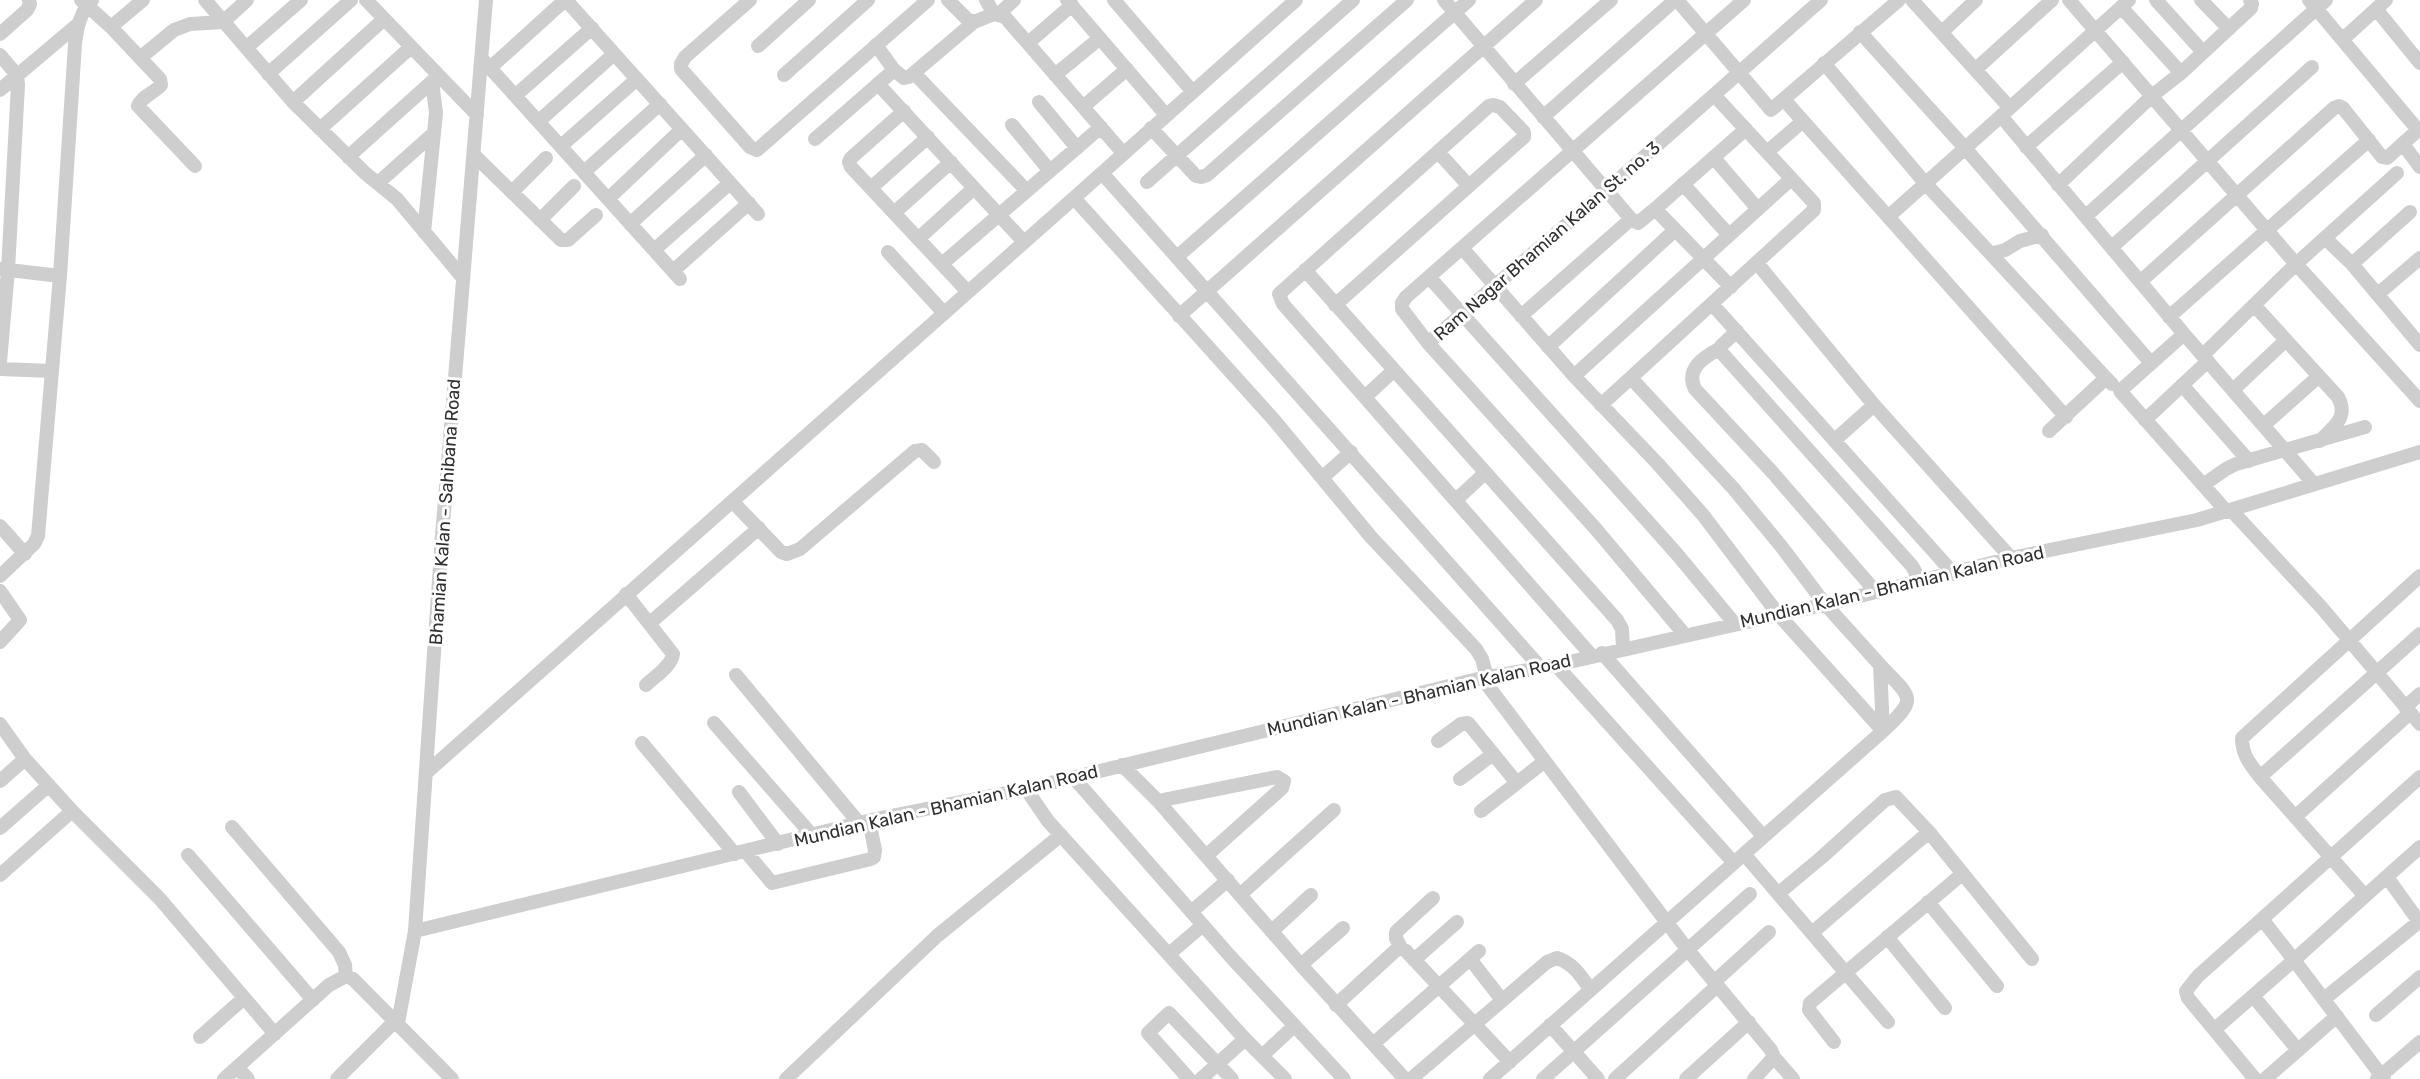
<svg xmlns="http://www.w3.org/2000/svg" width="2420" height="1079" font-family="Rubik,sans-serif">
	<style>
		.lines { fill: none; stroke-linecap: round; stroke-linejoin: round }
		.minor { stroke: #cecece; stroke-width: 14 }
		.labels { text-anchor: middle; stroke-width: 6; stroke-linejoin: round; paint-order: stroke }
		.street-label { font-size: 18px; fill: #313131; stroke: #fff }
	</style>
	<rect width="100%" height="100%" fill="#fff"/>
	<g class="lines">
		<!-- minor -->
		<path class="minor" d="M81 0 111 27 160 79 161 85C154 93 141 97 138 106L195 166
			M205 0 293 102 365 173 397 199 463 278
			M366 0 477 115
			M566 0 758 214
			M750 0 685 57 681 64V69L750 147 757 150 928 0
			M948 0 968 20 974 22 994 14 1005 17 1123 153
			M986 0 994 14
			M1067 0 1166 115
			M1114 0 1193 92
			M1296 0 1074 198 1274 420 1371 537 1476 649 1482 659 1487 677
			M1444 0 1631 219
			M1677 0 1771 110 1899 0
			M1912 0 2010 108
			M2069 0 2296 264 2420 401
			M2156 0 2203 52
			M2201 0 2229 29
			M2121 7 2181 73
			M2376 9 2420 63
			M999 14 1014 0
			M111 27 143 0
			M1860 32 1965 148 2151 363
			M1942 32 1976 0
			M0 34 27 10 30 4 29 0
			M2343 39 2386 0
			M1028 43 1072 5
			M876 45 894 70 904 78 909 77 974 22
			M758 46 809 0
			M246 48 301 0
			M0 55 17 75 18 85 8 270 0 362
			M140 58 174 30 190 24 223 22 247 0
			M482 59 680 279
			M1824 63 1925 183 2106 378
			M490 68 565 0
			M1976 69 2052 0
			M914 73 1027 191
			M268 74 351 0
			M784 75 868 0
			M1055 75 1100 38
			M878 84 1024 242
			M1514 84 1611 0
			M0 90 77 25
			M516 95 592 28
			M1786 97 1787 103 2066 417
			M293 102 384 19
			M1039 102 1077 148
			M1083 107 1127 69
			M904 111 851 158 849 162 851 167 968 292
			M2001 116 2129 0
			M1543 117 1675 0
			M539 121 614 54
			M1012 125 1050 171
			M1151 128 1196 176 1201 177 1207 175 1407 0
			M320 129 411 47
			M815 139 894 70
			M2403 144 2420 167
			M561 146 637 79
			M2026 147 2123 62
			M1438 152 1469 186
			M1767 152 1803 121
			M474 155 561 240H568L596 215
			M348 157 436 78
			M1714 158 1757 208
			M584 172 660 104
			M1102 173 1541 668
			M1147 182 1353 0
			M378 183 434 133
			M1683 184 1728 234
			M2058 185 2153 95 2181 73 2251 8 2252 4 2250 0
			M871 188 928 137
			M512 192 546 158
			M608 199 682 129
			M1655 209 1746 129
			M894 213 951 162
			M2086 216 2326 0
			M1888 217 2001 116 2184 334 2120 391 2227 512
			M540 220 574 186
			M630 224 706 155
			M424 232 436 113 432 82
			M2325 238 2352 264 2420 345
			M918 239 974 188
			M2112 247 2312 67
			M1463 249 1574 376 1658 464 1703 515 1778 614 1883 731C1919 697 1912 699 1880 665
			M654 250 730 183
			M888 252 944 313
			M1991 254 2005 250 2020 241 2042 235
			M1178 256 1469 0
			M1757 263 1874 405 2011 558
			M942 264 1101 127
			M2352 264 2410 212
			M0 269 60 276
			M1305 270 1617 620 1622 629 1623 648
			M673 271 749 203
			M1429 277 1676 553 1735 624
			M2141 281 2334 108 2339 106 2343 108 2382 157 2387 158 2418 130 2309 0
			M2378 294 2420 258
			M1712 304 1954 574
			M1335 305 1524 137V132L1500 107 1493 105 1489 106 1279 294 1283 304 1592 656
			M2254 305 2338 397C2349 418 2334 426 2320 441
			M1179 316 1536 0
			M1521 316 1631 219 1638 223 1655 209 1731 287
			M2169 317 2369 140
			M1737 331 1721 346V352L1912 566 1916 573 1915 583
			M2184 334 2314 484
			M1428 343 1402 309V303L1406 297 1744 0
			M1548 347 1675 230
			M1719 349C1704 357 1685 369 1695 389L1773 473 1876 592
			M2203 355 2296 264 2397 173
			M0 369 52 371
			M1574 376 1791 179
			M2182 385 2249 461
			M2233 390 2286 340
			M1365 397 1393 371
			M1601 405 1814 210V203L1714 95
			M2145 420 2208 361
			M2264 425 2319 376
			M2049 431 2106 378 2112 384
			M1835 440 1874 405
			M1322 478 1351 452
			M2203 485 2226 469 2236 464 2365 427
			M1456 500 1485 473
			M732 501 781 552 787 554 800 549 915 451 922 450 934 462
			M2232 511 2322 608 2420 724
			M0 526 25 554
			M0 576 34 544 38 536 60 276 75 44C77 27 80 13 92 0
			M0 591 20 620 0 642
			M626 594 673 654C672 666 654 677 646 685
			M650 623 759 528
			M1685 635 1595 528 1428 343 1601 195 1821 0
			M1602 653 1763 836
			M1556 665 1734 863
			M736 675 859 823
			M1482 678 1687 949 1771 1050 1774 1057 1754 1079
			M2405 707 2420 694
			M714 723 812 835
			M0 724 25 759 72 811 160 899 275 1034
			M1438 741 1461 724 1468 723 1517 783
			M642 743 735 854
			M1122 765 1158 801 1301 965 1405 1079
			M426 773 1074 198
			M1073 777 1230 956 1344 1079
			M2260 777C2250 764 2242 755 2242 738L2420 576
			M1460 779 1493 754
			M0 781 25 759
			M1026 789 1048 821 1245 1039 1285 1079
			M739 792 778 844
			M1158 801 1277 777 1284 781 1282 788 1206 856
			M1481 811 1545 761
			M2295 817 2410 713
			M232 827 339 952 345 965 346 976
			M0 828 49 785
			M746 852 772 883 871 859 874 857 875 850 869 821
			M1744 854 1888 1022
			M188 855 313 1000
			M0 875 72 811
			M2387 877 2420 923
			M1779 893 1822 857 1885 800 1896 797 1929 832 2032 959
			M1241 894 1334 810
			M2365 896 2420 847
			M1928 902 1997 986
			M1191 912 1228 880
			M415 931 876 819 1026 789 1482 678 1556 665 1840 601 2011 558 2197 520 2420 452
			M1272 931 1311 895
			M1813 932 1929 832
			M1887 937 1945 1008
			M1401 948 1396 938V932L1433 898
			M1169 954 1203 925
			M1470 959 1502 1000
			M1414 960 1457 922
			M1301 965 1343 928
			M1714 982 1769 932
			M2253 996 2298 1050
			M2324 999 2420 921
			M1336 1005 1395 951 1401 948 1406 951 1510 1062
			M2376 1015 2420 977
			M398 1023 415 931 442 536 486 0
			M1550 1025 1598 1079
			M2215 1029 2294 960 2262 919 2420 777
			M200 1037 244 998
			M1834 1042 1809 1010 1810 1003 1962 874
			M1373 1044 1479 951
			M1262 1056 1294 1026
			M1774 1057 1793 1079
			M237 1067 248 1079
			M224 1079 329 985 346 976 353 979 452 1079
			M337 1079 396 1020
			M786 1079 937 936 1061 835
			M1189 1079 1148 1033 1169 1013 1232 1079
			M1201 1079 1245 1039
			M1411 1079 1547 962 1557 958C1573 963 1581 976 1590 989
			M1490 1079 1883 731 1880 665 1825 604 1781 546 1733 488 1631 378
			M1543 1079 1750 894
			M1615 1079 1717 986
			M1686 1079 1749 1022
			M2255 1079 2188 998 2186 991 2198 976 2262 919
			M2265 1079 2337 1016
			M2377 1079 2420 1042
			M2384 1079 2294 960 2365 896 2260 777 2420 634"/>
	</g>
	<g class="labels">
		<!-- street labels -->
		<g class="street-label">
			<text transform="translate(1547 241) rotate(-41)" y="6">Ram Nagar Bhamian Kalan St. no. 3</text>
			<text transform="translate(445 512) rotate(-86)" y="6">Bhamian Kalan - Sahibana Road</text>
			<text transform="translate(1892 587) rotate(-13)" y="6">Mundian Kalan - Bhamian Kalan Road</text>
			<text transform="translate(1419 695) rotate(-13)" y="6">Mundian Kalan - Bhamian Kalan Road</text>
			<text transform="translate(946 806) rotate(-13)" y="6">Mundian Kalan - Bhamian Kalan Road</text>
		</g>
	</g>
</svg>
